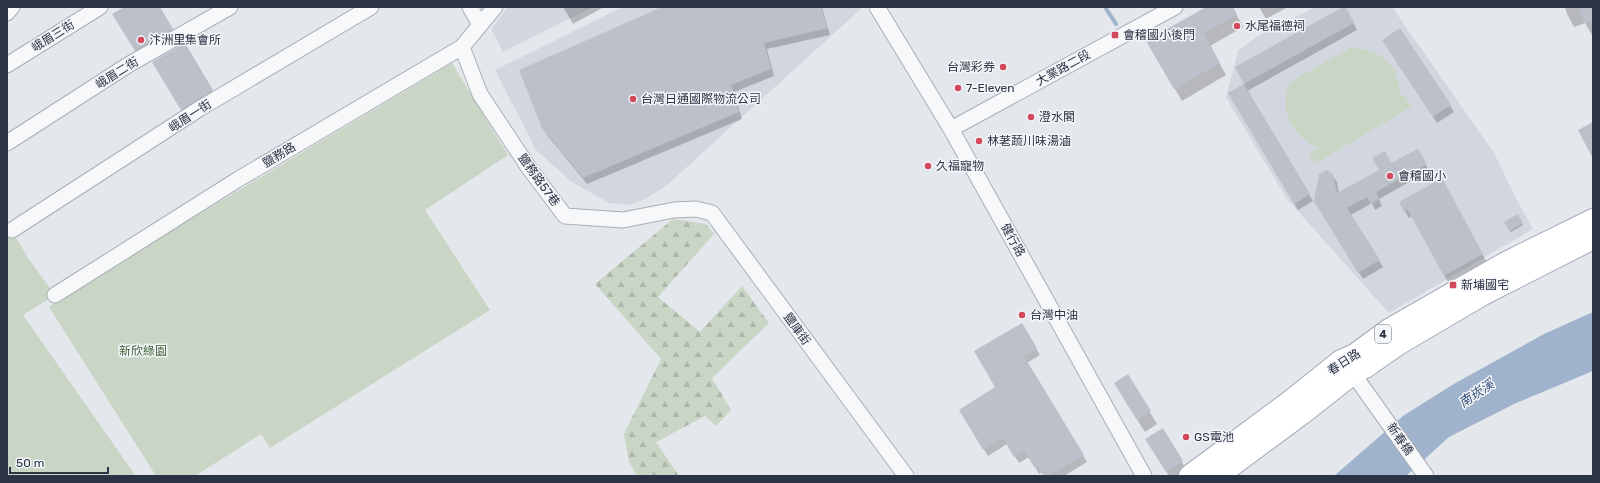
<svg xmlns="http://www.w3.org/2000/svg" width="1600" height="483" font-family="Rubik,'Noto Sans TC',sans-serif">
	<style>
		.built { fill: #d2d6de }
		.green { fill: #c9d6c5 }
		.forest { fill: url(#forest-firs) }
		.water { fill: #9fb4cc }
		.shadow { fill: #0003 }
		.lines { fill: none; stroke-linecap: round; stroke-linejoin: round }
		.stream { stroke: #9fb4cc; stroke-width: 4 }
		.building { fill: #bbc0ca }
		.street-casing { stroke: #a9aeb7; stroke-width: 17 }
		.primary-casing { stroke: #a3abb8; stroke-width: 24 }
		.street { stroke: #f7f8fa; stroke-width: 15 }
		.primary { stroke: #fff; stroke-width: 22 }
		.poi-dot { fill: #d1495b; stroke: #f4f6f9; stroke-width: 1.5 }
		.labels { text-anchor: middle; stroke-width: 3; stroke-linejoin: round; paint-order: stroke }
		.shield { fill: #f4f6f9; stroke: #676e7b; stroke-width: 1 }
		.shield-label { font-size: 11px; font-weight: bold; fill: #2b3445 }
		.poi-label { font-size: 12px; fill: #2b3445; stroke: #f4f6f9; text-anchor: start }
		.street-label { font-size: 12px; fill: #2b3445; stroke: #f4f6f9 }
		.park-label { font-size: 12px; fill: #3f6138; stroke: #f4f6f9 }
		.water-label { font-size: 13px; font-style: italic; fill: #34527a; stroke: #f4f6f9 }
	</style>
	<defs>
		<pattern id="forest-firs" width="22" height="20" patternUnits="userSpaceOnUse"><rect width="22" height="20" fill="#c9d6c5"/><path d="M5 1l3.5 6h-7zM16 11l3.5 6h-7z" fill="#adb8ab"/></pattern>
	</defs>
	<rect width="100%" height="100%" fill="#e4e7ec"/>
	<!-- built -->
	<path class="built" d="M508 7H593L503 52 491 29Z
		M623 7H863L666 186 645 199 628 205 609 203 572 182 536 150 495 70Z
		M1315 7H1392L1494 153 1518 202 1533 229 1389 313 1287 199 1226 97 1238 51 1258 36Z"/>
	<!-- green -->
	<path class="green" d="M1352 47C1383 51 1399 64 1400 96L1404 94 1411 107 1315 164 1308 154 1319 147C1301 142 1286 123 1285 104 1285 97 1288 89 1290 82Z
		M452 63 508 155 425 210 490 310 270 448 261 434 195 476H156L49 307 144 247Z
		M7 222 28 258 55 295 23 315 135 475 132 476H7Z"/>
	<!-- forest -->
	<path class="forest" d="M673 219 706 224 714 234 658 297 700 332 742 286 769 323 712 378 731 410 716 426 705 416 656 442 679 476H637L629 462 624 434 661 359 595 284Z"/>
	<!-- water -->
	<path class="water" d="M1593 312V371L1514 404 1449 437 1406 476H1334L1403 416 1452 385 1544 334Z"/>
	<!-- shadow -->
	<path class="shadow" d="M126 7H158L177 38 141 59 114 14Z
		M563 7H604L573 24Z
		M665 7H822L830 35 767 49 774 76 734 92 742 119 587 184 547 135 543 128Z
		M1209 7H1232L1243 27 1210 46 1226 75 1182 101 1147 41Z
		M1259 7H1288L1266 19Z
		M1345 7 1357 30 1247 91 1313 201 1298 210 1229 93 1245 84 1236 68Z
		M1565 7H1593V35H1592L1585 23 1574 27 1567 14Z
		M1400 30 1454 112 1437 123 1387 47Z
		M185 44 216 97 185 116 153 62Z
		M1418 150 1429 171 1379 199 1382 206 1375 210 1372 203 1351 215 1383 267 1363 279 1315 201 1332 175 1337 182 1339 194Z
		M1442 180 1486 261 1448 282 1412 216 1409 218 1400 203Z
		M1518 216 1523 225 1511 232 1505 223Z
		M1022 324 1040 355 1027 363 1087 462 1064 476H1045L1043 472 1039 474 1029 457 1019 463 1007 444 988 456 960 410 996 388Z
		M1128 376 1157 424 1145 432 1122 396Z
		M1162 429 1189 474 1186 476H1169L1154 451Z"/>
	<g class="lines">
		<!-- stream -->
		<path class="stream" d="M1105 7 1116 24"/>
	</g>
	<!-- building -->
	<path class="building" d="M124 7H160L173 29 135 51 112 14Z
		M662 7H821L828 28 764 43 771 69 731 85 739 112 583 178 542 128 519 70Z
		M1206 7H1233L1237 15 1204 33 1220 63 1174 89 1146 41Z
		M1343 7H1346L1354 23 1244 84 1235 67Z
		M1579 7H1593V21L1584 23Z
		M1400 28 1451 105 1433 117 1382 40Z
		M185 43 213 90 181 110 152 62Z
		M1244 84 1310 194 1294 204 1228 93Z
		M1593 122V159L1578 130Z
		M1418 149 1427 164 1376 192 1379 199 1371 204 1367 197 1347 208 1380 260 1358 273 1314 201 1319 174 1327 170 1333 174 1337 193 1379 170 1372 158 1385 151 1391 163Z
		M1442 178 1483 254 1444 276 1408 210 1404 212 1399 202Z
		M1518 214 1523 223 1509 231 1504 222Z
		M1022 323 1037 348 1024 356 1084 455 1049 476H1044L1038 466 1035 468 1024 451 1014 457 1003 438 983 450 959 410 995 387 974 351Z
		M1128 374 1151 411 1137 420 1114 383Z
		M1163 428 1183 461 1166 472 1145 439Z"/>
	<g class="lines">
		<!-- street casing -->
		<g class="street-casing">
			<path id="street" d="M470 7 480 25
				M877 7 951 129 1144 476
				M7 13 12 7
				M462 47 480 94 529 168 565 216 623 220 674 210 696 209 712 213 906 476
				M7 65 100 7
				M951 129 1175 7
				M7 143 128 65 230 7
				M12 230 199 109 371 7
				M55 295 237 180 462 47 495 7
				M1347 367 1359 382 1426 476"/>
		</g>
		<!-- primary casing -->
		<g class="primary-casing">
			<path id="primary" d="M1190 476 1291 401 1341 361 1355 355 1389 330 1506 263 1593 220
				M1217 476 1301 414 1353 373 1365 367 1398 344 1483 294 1593 238"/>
		</g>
		<!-- street -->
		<use href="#street" class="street"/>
		<!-- primary -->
		<use href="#primary" class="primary"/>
	</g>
	<!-- markers -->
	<g class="poi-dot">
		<circle cx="1237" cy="26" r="4"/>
		<rect x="1111" y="31" width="8" height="8" rx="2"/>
		<circle cx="141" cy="40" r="4"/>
		<circle cx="1003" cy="67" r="4"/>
		<circle cx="958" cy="88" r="4"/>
		<circle cx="633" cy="99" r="4"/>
		<circle cx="1031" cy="117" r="4"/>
		<circle cx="979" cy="141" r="4"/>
		<circle cx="928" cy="166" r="4"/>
		<circle cx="1390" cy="176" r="4"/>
		<rect x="1449" y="281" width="8" height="8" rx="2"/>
		<circle cx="1022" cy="315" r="4"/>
		<circle cx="1186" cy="437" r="4"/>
	</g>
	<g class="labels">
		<!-- shield labels -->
		<rect class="shield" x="1375" y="325" width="16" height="18" rx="3"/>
		<g class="shield-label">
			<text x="1383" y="338">4</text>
		</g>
		<!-- poi labels -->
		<g class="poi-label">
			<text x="1245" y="30">水尾福德祠</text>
			<text x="1123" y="39">會稽國小後門</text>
			<text x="149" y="44">汴洲里集會所</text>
			<text x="995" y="71" text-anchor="end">台灣彩券</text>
			<text x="966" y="92">7-Eleven</text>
			<text x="641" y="103">台灣日通國際物流公司</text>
			<text x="1039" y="121">澄水閣</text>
			<text x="987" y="145">林荖蔬川味湯滷</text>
			<text x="936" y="170">久福寵物</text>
			<text x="1398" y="180">會稽國小</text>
			<text x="1461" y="289">新埔國宅</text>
			<text x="1030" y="319">台灣中油</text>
			<text x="1194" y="441">GS電池</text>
		</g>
		<!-- street labels -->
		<g class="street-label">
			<text transform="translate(53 36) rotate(-32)" y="4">峨眉三街</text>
			<text transform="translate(1063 68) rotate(-29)" y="4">大業路二段</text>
			<text transform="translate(117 73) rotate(-32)" y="4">峨眉二街</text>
			<text transform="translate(190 116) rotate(-33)" y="4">峨眉一街</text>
			<text transform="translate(279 155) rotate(-31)" y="4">鹽務路</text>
			<text transform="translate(539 180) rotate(54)" y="4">鹽務路57巷</text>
			<text transform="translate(1013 240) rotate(61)" y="4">健行路</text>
			<text transform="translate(797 329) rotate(54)" y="4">鹽庫街</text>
			<text transform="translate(1344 362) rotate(-33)" y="4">春日路</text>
			<text transform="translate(1400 439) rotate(55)" y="4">新春橋</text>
		</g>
		<!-- park labels -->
		<g class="park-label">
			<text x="143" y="355">新欣綠園</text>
		</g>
		<!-- water labels -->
		<g class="water-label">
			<text transform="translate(1476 393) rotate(-34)" y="5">南崁溪</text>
		</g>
	</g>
	<!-- border -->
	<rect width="1600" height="483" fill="none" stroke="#2b3445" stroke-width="16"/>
	<!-- scale -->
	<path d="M10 467v6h98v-6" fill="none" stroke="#2b3445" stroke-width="2"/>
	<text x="16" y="467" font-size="12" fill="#2b3445" stroke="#f4f6f9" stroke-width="3" paint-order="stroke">50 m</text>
</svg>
